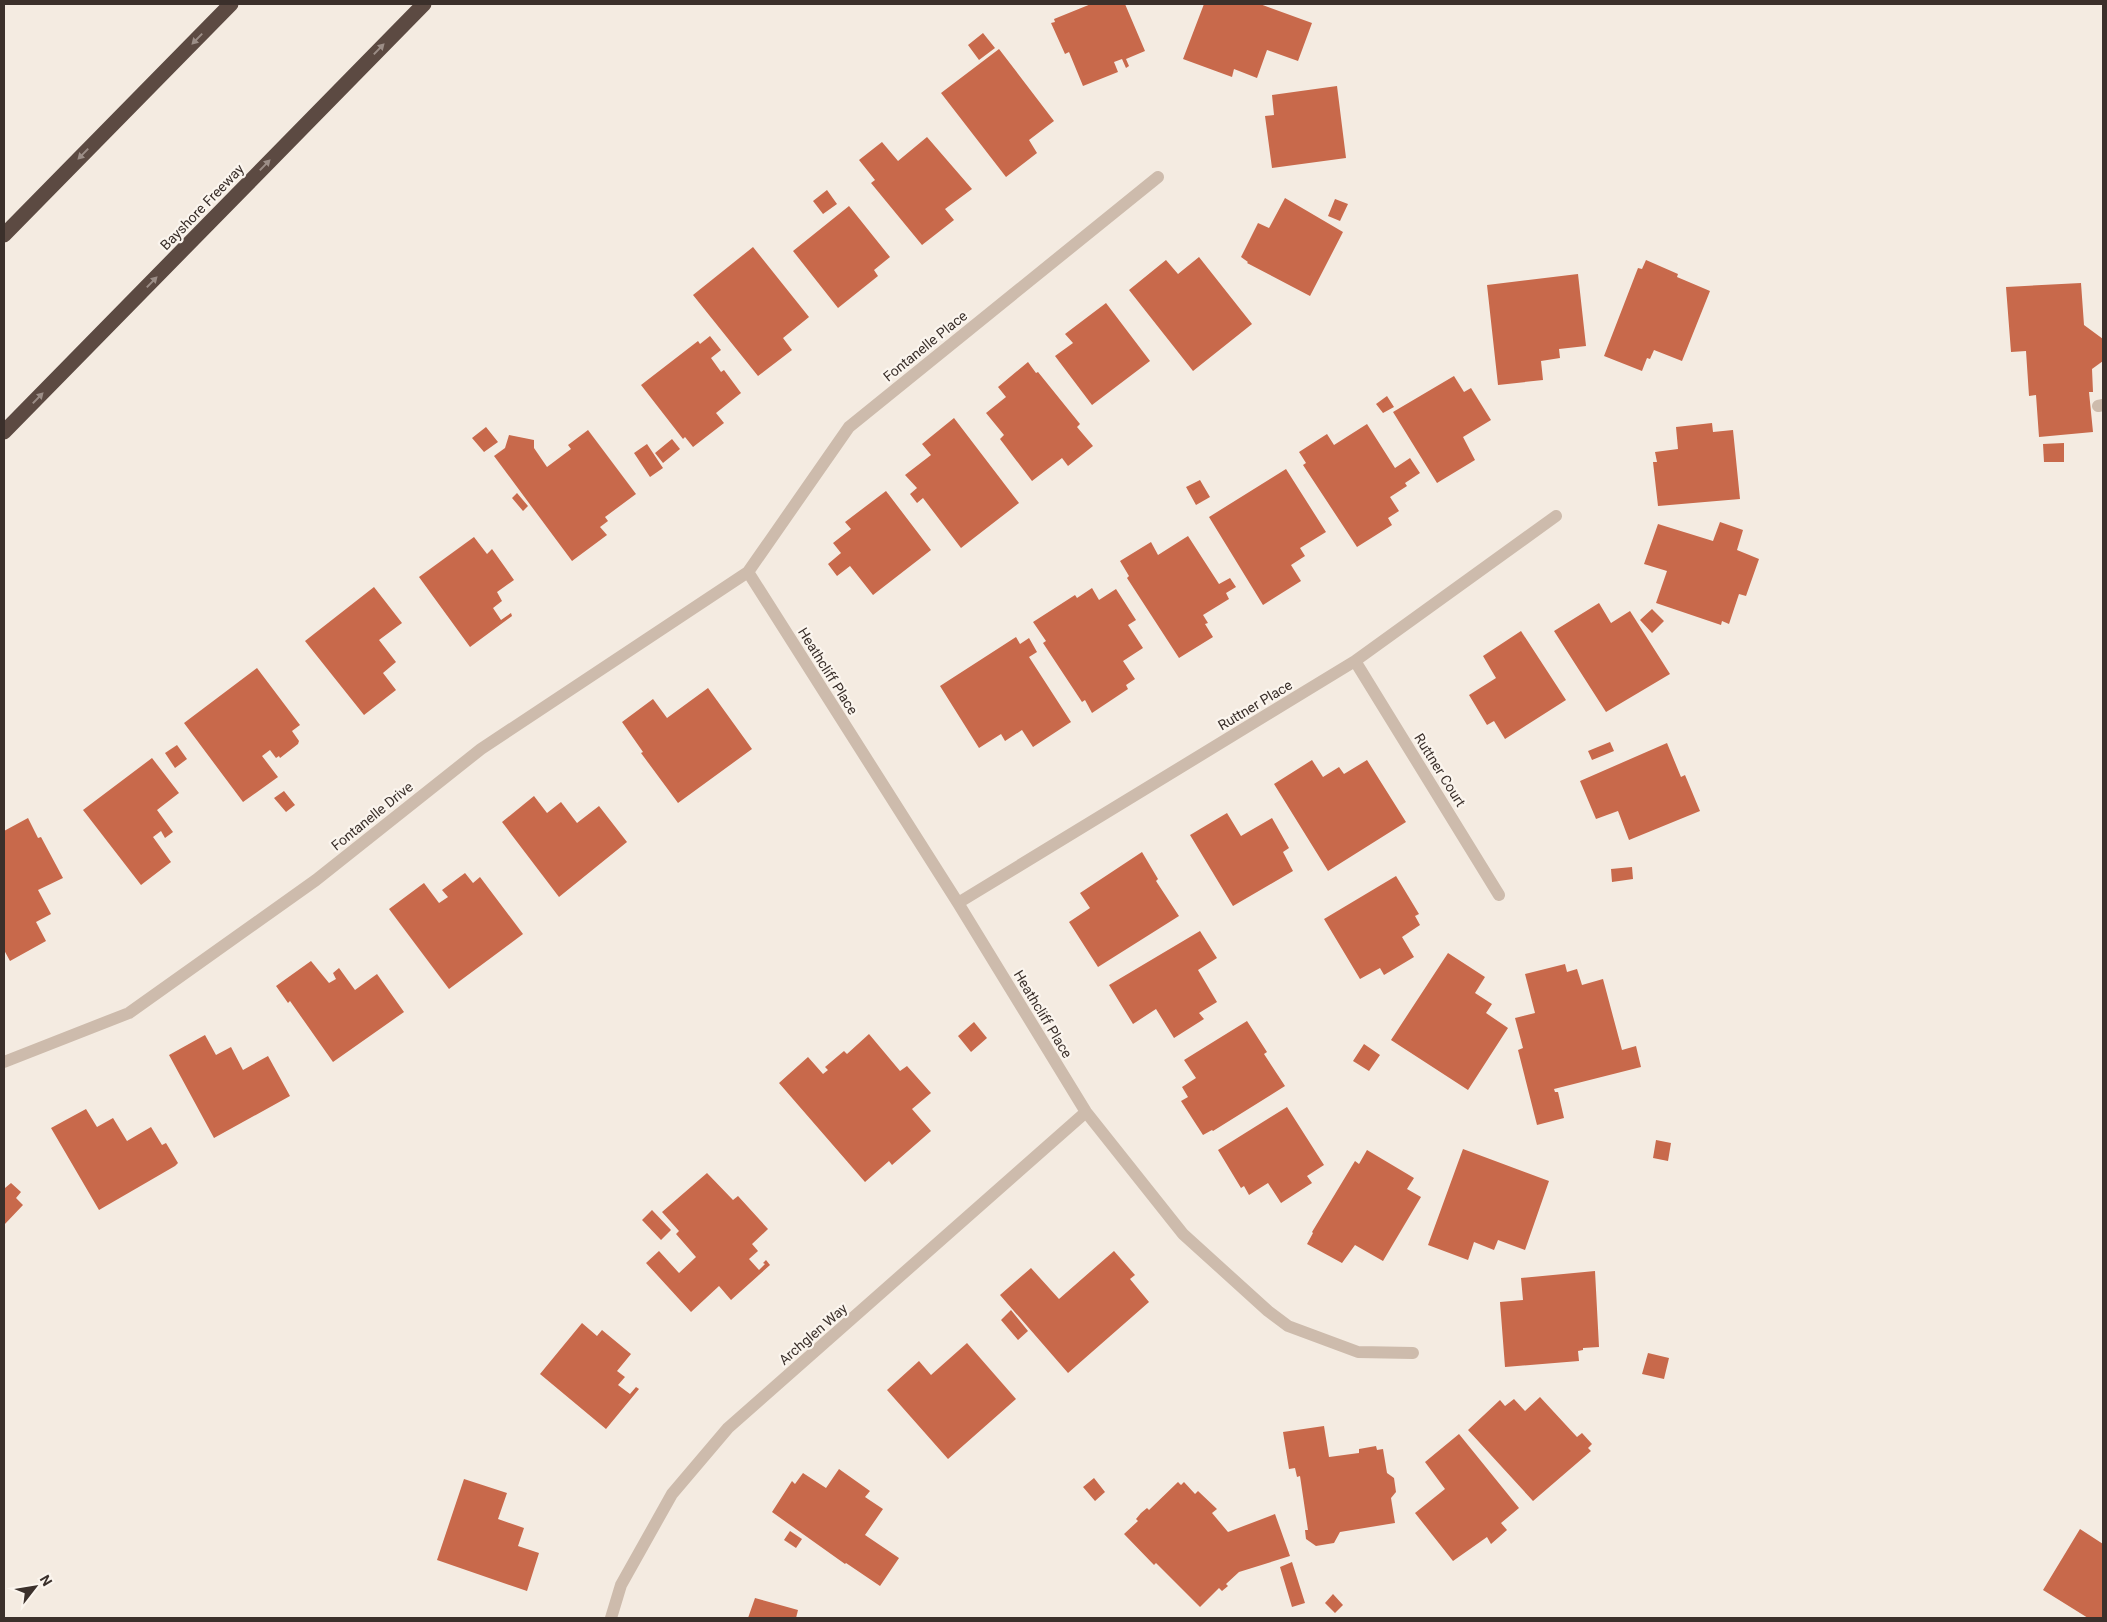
<svg xmlns="http://www.w3.org/2000/svg" width="2107" height="1622" font-family="Roboto,sans-serif">
	<style>
		.building { fill: #c8694b }
		.lines { fill: none; stroke-linecap: round; stroke-linejoin: round }
		.service { stroke: #cdbbac; stroke-width: 12 }
		.minor { stroke: #cdbbac; stroke-width: 12 }
		.motorway { stroke: #5c4a42; stroke-width: 15 }
		.oneway { fill: #9c8e87 }
		.labels { text-anchor: middle; stroke-width: 4.5; stroke-linejoin: round; paint-order: stroke }
		.street-label { font-size: 14px; fill: #3b302b; stroke: #fbf5ee }
	</style>
	<rect width="100%" height="100%" fill="#f4ebe1"/>
	<!-- building -->
	<path class="building" d="M1091 4H1125L1145 51 1126 59 1129 66 1126 68 1122 59 1114 62 1118 72 1083 86 1069 52 1065 54 1051 23 1055 22 1054 19Z
		M1204 4H1260L1312 23 1298 61 1267 50 1257 78 1234 69 1232 77 1183 59Z
		M983 33 995 48 979 60 968 45Z
		M999 49 1054 121 1029 140 1037 153 1006 177 941 93Z
		M1337 86 1346 158 1272 168 1265 116 1274 115 1272 95Z
		M927 137 972 189 945 209 954 220 922 245 871 183 875 180 859 160 882 142 898 161Z
		M827 190 837 204 823 214 813 201Z
		M1285 198 1343 232 1310 296 1247 263 1248 262 1241 257 1258 223 1269 228Z
		M1335 199 1348 204 1340 221 1328 216Z
		M849 206 890 257 874 270 878 276 838 308 793 251Z
		M753 247 809 317 783 338 792 350 758 376 693 295Z
		M1199 257 1252 324 1193 371 1129 290 1166 260 1178 274Z
		M1646 260 1678 274 1677 277 1710 291 1682 361 1654 350 1650 359 1647 358 1642 371 1604 356 1638 268 1642 269Z
		M1578 274 1586 346 1559 349 1560 358 1541 361 1543 380 1498 385 1487 285Z
		M2081 283 2084 325 2103 339V361L2092 369 2093 392H2089L2093 432 2039 437 2036 395 2029 396 2026 351 2011 352 2006 287Z
		M1106 303 1150 361 1092 405 1055 356 1073 343 1065 334Z
		M710 336 721 350 711 358 721 372 724 370 741 393 716 413 724 423 693 447 685 437 683 439 641 385 698 341 700 344Z
		M1028 362 1036 373 1038 372 1080 424 1077 427 1093 446 1068 466 1062 458 1032 481 1000 439 1004 435 986 413 1006 397 998 387Z
		M1454 376 1464 392 1471 388 1491 420 1463 437 1475 460 1437 483 1393 412Z
		M1387 396 1394 407 1383 413 1376 404Z
		M954 418 1019 503 961 548 923 498 917 503 910 494 917 488 905 475 931 455 922 444Z
		M1712 423 1713 432 1733 430 1740 499 1658 506 1653 462H1657L1655 452 1678 449 1676 427Z
		M1367 424 1395 468 1410 458 1420 473 1405 483 1407 486 1390 497 1399 511 1388 518 1392 525 1357 547 1303 465 1306 463 1299 452 1327 434 1334 445Z
		M486 427 498 442 484 452 472 438Z
		M588 430 636 494 605 517 608 521 600 527 607 535 572 561 494 456 505 448 509 435 534 440V448L547 467 571 449 568 445Z
		M672 439 680 449 663 463 655 453Z
		M2064 443V462H2044L2043 444Z
		M647 444 663 468 650 477 634 453Z
		M1286 469 1326 532 1300 548 1305 556 1291 565 1301 581 1263 605 1209 517Z
		M1200 480 1210 497 1196 505 1186 487Z
		M886 491 931 550 873 595 850 566 837 576 828 564 841 553 833 543 851 529 845 522Z
		M517 493 528 506 523 511 512 498Z
		M1720 522 1743 530 1737 550 1759 559 1746 596 1739 594 1729 624 1722 621 1721 625 1656 603 1667 571 1644 564 1658 524 1713 541Z
		M1188 536 1219 584 1230 578 1236 587 1226 593 1229 599 1203 615 1208 623 1205 624 1213 637 1179 658 1127 578 1129 576 1120 561 1151 542 1158 555Z
		M474 537 487 554 492 549 514 580 497 592 502 601 493 608 501 620 511 613 512 616 470 647 419 577Z
		M374 587 402 623 379 640 396 662 383 673 396 690 364 715 305 641Z
		M1092 588 1099 600 1116 589 1136 620 1128 625 1143 648 1123 661 1135 679 1126 685 1128 689 1092 713 1085 700 1082 702 1043 643 1046 641 1033 622 1075 595 1077 598Z
		M1599 603 1611 623 1630 611 1670 674 1606 712 1554 631Z
		M1652 609 1664 621 1652 633 1640 620Z
		M1521 631 1566 700 1505 739 1494 721 1487 725 1469 695 1496 678 1483 656Z
		M1016 637 1020 644 1029 638 1037 652 1029 657 1071 722 1033 747 1022 730 1005 741 1001 734 979 748 940 686Z
		M257 668 300 725 292 731 299 741 298 744 280 758 279 756 276 758 270 750 262 756 278 777 243 802 184 723Z
		M708 688 752 749 678 803 641 753 643 752 622 722 653 699 667 718Z
		M1610 742 1614 751 1592 760 1588 751Z
		M1667 743 1681 777 1685 775 1700 811 1629 840 1618 811 1596 819 1580 781Z
		M177 745 187 759 175 768 165 753Z
		M152 758 179 793 157 810 173 832 165 838 161 831 153 837 171 862 141 885 83 810Z
		M1312 760 1323 777 1339 767 1344 774 1367 760 1406 822 1328 871 1274 784Z
		M284 791 295 805 286 812 274 798Z
		M534 796 547 813 561 802 577 823 599 806 627 842 559 897 502 822Z
		M1227 813 1241 836 1272 818 1289 848 1283 852 1293 871 1233 906 1190 835Z
		M28 818 38 838 41 837 63 878 38 890 51 914 36 922 46 941 10 961 4 950V831Z
		M1142 852 1158 879 1156 881 1179 916 1098 967 1069 922 1090 908 1080 893Z
		M1632 867 1633 879 1612 882 1611 869Z
		M465 873 473 883 480 877 523 934 449 989 389 909 424 883 439 903 448 897 442 890Z
		M1396 876 1419 914 1415 916 1420 925 1402 937 1414 957 1384 975 1380 968 1360 979 1324 919Z
		M1200 931 1217 958 1198 970 1217 1002 1199 1013 1204 1019 1174 1038 1156 1009 1133 1024 1109 985Z
		M1448 953 1485 977 1475 993 1492 1004 1486 1013 1508 1028 1468 1090 1391 1040Z
		M311 961 329 983 336 979 333 973 339 968 355 990 377 974 404 1012 333 1062 290 1001 288 1003 276 986Z
		M1565 964 1567 972 1577 969 1582 985 1603 979 1622 1050 1636 1046 1641 1067 1554 1089 1555 1092H1558L1564 1118 1537 1125 1518 1050 1523 1048 1515 1018 1535 1013 1525 974Z
		M1247 1021 1267 1052 1264 1054 1285 1086 1213 1131 1212 1130 1203 1135 1181 1101 1188 1097 1182 1087 1196 1078 1184 1060Z
		M974 1022 987 1038 971 1052 958 1036Z
		M869 1034 900 1071 907 1066 931 1093 912 1109 931 1131 892 1165 889 1161 865 1182 779 1083 808 1057 823 1074 828 1070 825 1067 844 1051 847 1054Z
		M205 1035 216 1055 231 1047 243 1070 268 1056 290 1096 214 1138 169 1055Z
		M1364 1044 1380 1055 1369 1071 1353 1061Z
		M1287 1107 1324 1165 1307 1176 1312 1183 1281 1203 1268 1183 1249 1195 1244 1186 1241 1188 1218 1150Z
		M86 1109 97 1127 113 1118 127 1141 151 1127 162 1145 166 1143 178 1163 175 1166 99 1210 51 1128Z
		M1656 1140 1671 1143 1668 1161 1653 1158Z
		M1463 1149 1549 1181 1525 1250 1498 1240 1494 1250 1474 1242 1468 1260 1428 1245Z
		M1367 1150 1414 1178 1407 1189 1421 1197 1383 1261 1355 1245 1342 1263 1307 1244 1313 1233 1312 1232 1355 1161 1359 1164Z
		M707 1173 733 1200 738 1196 768 1229 752 1244 758 1251 749 1259 759 1270 765 1264 763 1263 766 1260 770 1265 731 1300 719 1286 691 1312 646 1263 659 1251 679 1273 696 1257 676 1234 679 1231 662 1212Z
		M11 1183 21 1192 16 1198 23 1205 4 1225V1187L5 1188Z
		M652 1210 671 1230 661 1240 642 1220Z
		M1114 1251 1135 1275 1130 1279 1149 1302 1068 1373 1000 1295 1031 1268 1059 1299Z
		M1595 1271 1599 1347 1583 1348V1350L1578 1351 1579 1361 1505 1367 1500 1302 1523 1300 1521 1278Z
		M1011 1310 1028 1331 1018 1340 1001 1320Z
		M582 1323 597 1336 602 1330 631 1354 617 1371 625 1377 618 1385 630 1394 636 1387 639 1389 606 1429 540 1374Z
		M967 1343 1016 1399 948 1459 887 1390 919 1361 931 1375Z
		M1648 1353 1669 1358 1664 1379 1642 1374Z
		M1540 1397 1577 1437 1582 1433 1592 1444 1588 1448 1591 1451 1533 1501 1468 1430 1500 1400 1505 1406 1514 1399 1525 1411Z
		M1324 1426 1329 1457 1359 1453V1449L1376 1446 1377 1450 1383 1449 1387 1473 1394 1478 1396 1492 1391 1498 1395 1523 1340 1532 1334 1543 1316 1546 1306 1539 1305 1530H1308L1300 1476 1297 1477 1295 1468 1289 1469 1283 1432Z
		M1459 1434 1519 1508 1501 1523 1507 1530 1491 1544 1487 1537 1453 1561 1415 1513 1445 1489 1425 1462Z
		M839 1469 870 1491 865 1497 883 1509 865 1535 899 1558 880 1586 846 1563 845 1564 772 1512 792 1481 795 1484 803 1473 826 1488Z
		M1094 1478 1105 1492 1095 1501 1083 1487Z
		M464 1479 507 1493 498 1519 524 1528 518 1546 539 1553 527 1591 437 1560Z
		M1178 1482 1181 1485 1184 1482 1195 1494 1198 1491 1217 1509 1212 1513 1228 1532 1275 1514 1290 1556 1239 1572 1226 1584 1228 1586 1222 1591 1219 1588 1200 1607 1156 1563 1154 1565 1124 1534 1138 1521 1136 1519 1141 1513 1147 1508 1149 1510Z
		M2080 1529 2103 1544V1618H2088L2043 1590Z
		M790 1531 802 1539 796 1548 784 1540Z
		M1292 1562 1305 1603 1292 1607 1280 1567Z
		M1333 1594 1343 1605 1335 1613 1325 1603Z
		M755 1598 798 1610 796 1618H748Z"/>
	<g class="lines">
		<!-- service -->
		<path class="service" d="M2098 406 2103 405"/>
		<!-- minor -->
		<path class="minor" d="M748 572 958 903 1086 1112 1183 1234 1268 1311 1288 1326 1358 1352 1413 1353
			M1355 661 1499 895
			M958 903 1355 661 1556 516
			M4 1062 129 1013 316 880 481 749 748 572 849 427 1158 177
			M611 1618 621 1585 672 1494 728 1428 1086 1112"/>
		<!-- motorway -->
		<path class="motorway" d="M4 235 231 4
			M4 432 424 4"/>
	</g>
	<!-- one-way arrows -->
	<defs><path id="oneway-solid" d="M-6-.8H1V-3.2L6.5 0L1 3.2V.8H-6Z" transform="scale(1.25)"/></defs>
	<g class="oneway">
		<use href="#oneway-solid" transform="translate(197 39) rotate(134)"/>
		<use href="#oneway-solid" transform="translate(379 49) rotate(-46)"/>
		<use href="#oneway-solid" transform="translate(83 154) rotate(134)"/>
		<use href="#oneway-solid" transform="translate(265 165) rotate(-46)"/>
		<use href="#oneway-solid" transform="translate(152 282) rotate(-46)"/>
		<use href="#oneway-solid" transform="translate(38 398) rotate(-46)"/>
	</g>
	<g class="labels">
		<!-- street labels -->
		<g class="street-label">
			<text transform="translate(202 207) rotate(-46)" y="5">Bayshore Freeway</text>
			<text transform="translate(925 346) rotate(-39)" y="5">Fontanelle Place</text>
			<text transform="translate(828 671) rotate(58)" y="5">Heathcliff Place</text>
			<text transform="translate(1255 705) rotate(-31)" y="5">Ruttner Place</text>
			<text transform="translate(1440 770) rotate(58)" y="5">Ruttner Court</text>
			<text transform="translate(372 816) rotate(-39)" y="5">Fontanelle Drive</text>
			<text transform="translate(1043 1014) rotate(59)" y="5">Heathcliff Place</text>
			<text transform="translate(813 1334) rotate(-41)" y="5">Archglen Way</text>
		</g>
	</g>
	<!-- border -->
	<rect width="2107" height="1622" fill="none" stroke="#3b302b" stroke-width="10"/>
	<!-- north arrow -->
	<g transform="translate(35 1587) rotate(59)" stroke="#fbf5ee" stroke-width="4" paint-order="stroke">
	<path d="M0-4L9 19L0 12L-9 19Z" fill="#3b302b"/>
	<text y="-8" font-size="14" font-weight="bold" text-anchor="middle" fill="#3b302b">N</text>
	</g>
</svg>
